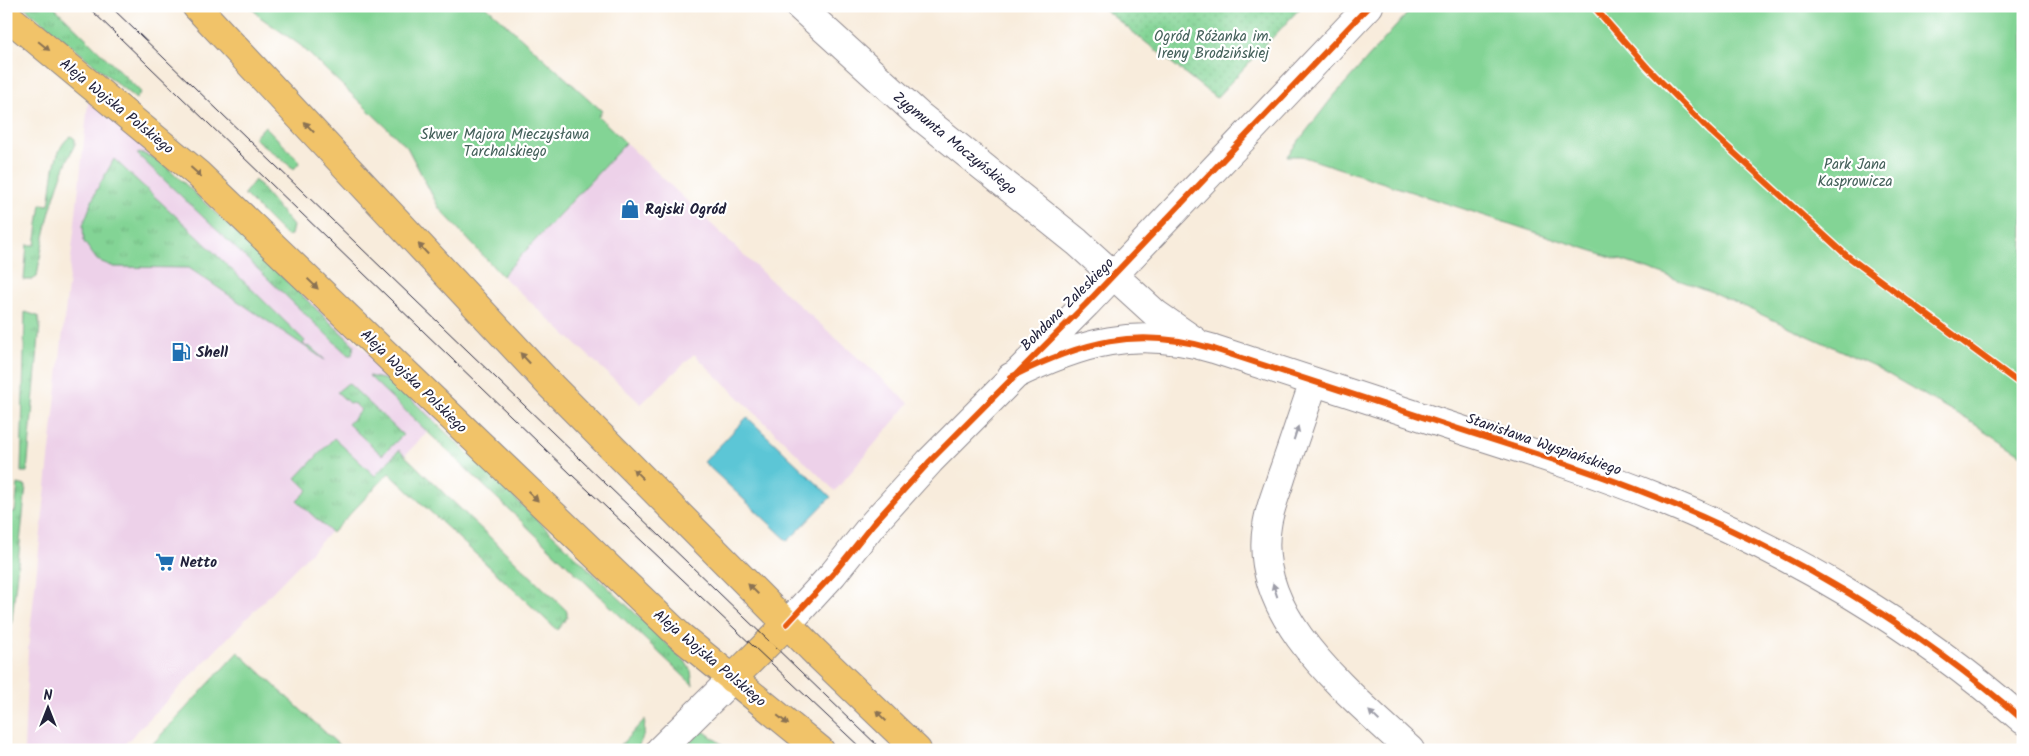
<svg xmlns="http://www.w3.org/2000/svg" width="2029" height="756" font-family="Kalam,sans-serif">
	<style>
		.built { fill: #edd1e9 }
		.grass { fill: url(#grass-tufts); stroke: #527b68 }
		.park { fill: #83d495; stroke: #527b68 }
		.garden { fill: url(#garden-dots); stroke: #527b68 }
		.water { fill: #5bc6d6; stroke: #3e7488 }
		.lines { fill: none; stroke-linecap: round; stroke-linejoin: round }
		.minor-casing { stroke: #8d878c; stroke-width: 30 }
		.major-casing { stroke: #8d878c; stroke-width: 30 }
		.minor { stroke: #fff; stroke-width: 28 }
		.major { stroke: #f1c369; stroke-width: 28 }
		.tram { stroke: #22223b; stroke-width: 1 }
		.cycleway-casing { stroke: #fff; stroke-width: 9 }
		.cycleway { stroke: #e8590c; stroke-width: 6 }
		.oneway { fill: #8a7252 }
		.oneway2 { fill: #9c9ca7 }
		.labels { text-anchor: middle; stroke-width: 4.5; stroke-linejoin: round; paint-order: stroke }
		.park-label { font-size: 15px; fill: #44605a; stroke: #fff }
		.street-label { font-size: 15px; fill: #22223b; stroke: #fff }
		.poi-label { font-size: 15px; font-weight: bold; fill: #22223b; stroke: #fff; text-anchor: start }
	</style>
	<defs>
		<pattern id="grass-tufts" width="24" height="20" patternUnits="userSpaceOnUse" patternTransform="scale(1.25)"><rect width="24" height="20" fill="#83d495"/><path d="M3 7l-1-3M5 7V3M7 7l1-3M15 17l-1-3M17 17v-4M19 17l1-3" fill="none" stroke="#71b681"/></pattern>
		<pattern id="garden-dots" width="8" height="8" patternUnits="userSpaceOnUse" patternTransform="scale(1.25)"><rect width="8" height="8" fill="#83d495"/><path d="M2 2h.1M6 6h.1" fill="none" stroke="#71b681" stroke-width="1.8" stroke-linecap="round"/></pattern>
	</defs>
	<rect width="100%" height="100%" fill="#fff"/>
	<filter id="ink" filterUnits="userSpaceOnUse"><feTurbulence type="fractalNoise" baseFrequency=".02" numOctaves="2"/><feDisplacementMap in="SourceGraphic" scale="10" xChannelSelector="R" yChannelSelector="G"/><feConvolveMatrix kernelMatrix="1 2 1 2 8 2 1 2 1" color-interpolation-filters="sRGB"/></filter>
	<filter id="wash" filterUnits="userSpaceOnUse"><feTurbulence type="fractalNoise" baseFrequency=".0096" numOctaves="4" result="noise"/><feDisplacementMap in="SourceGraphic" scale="20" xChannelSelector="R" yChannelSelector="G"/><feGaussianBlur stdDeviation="1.12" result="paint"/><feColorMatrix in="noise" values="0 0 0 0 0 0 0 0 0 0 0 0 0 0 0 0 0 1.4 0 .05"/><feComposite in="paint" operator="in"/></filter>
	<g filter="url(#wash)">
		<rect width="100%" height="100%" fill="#f8ecdc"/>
		<!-- built -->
		<path class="built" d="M89 95 440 419 119 750H24L28 650Z
			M626 143 766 276 909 403 835 491 694 354 641 404 502 276Z"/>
		<!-- grass -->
		<path class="grass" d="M23 6H53L141 92 136 99Z
			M265 126 300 162 294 169 254 138Z
			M71 136 75 139V144C54 187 44 230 37 277L32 280H24L27 245H35L41 204 49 205C53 184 52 148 71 136Z
			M141 153 160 160 354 345 352 355H348L137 154Z
			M114 159 193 232 305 341 303 344 307 347 309 346 325 360 189 268 114 267 97 260 84 242 83 225 96 191Z
			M255 180 293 226 291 235 286 236 244 194Z
			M25 312 38 316 40 325 27 472H21Z
			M369 376 392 381 685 661 691 671 693 685Z
			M348 383 403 435 382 455 348 424 361 410 355 404 349 403 337 392Z
			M334 438 375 476 399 450 567 611V618L557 630 389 473 332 533 297 501 308 490 296 478Z
			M18 484 26 486 6 677V512H15Z
			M645 719 644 734 637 750H616Z
			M702 730 723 745 718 750H682Z"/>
		<!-- park -->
		<path class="park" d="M250 6H486L602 111 598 116 626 143 502 276 439 208 407 147 300 45 260 17Z
			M1414 6H2023V456L1968 420 1872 365 1712 292 1636 265 1301 156H1287L1332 98Z
			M238 652 340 746 336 750H147Z"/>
		<!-- garden -->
		<path class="garden" d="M1100 6H1302L1216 98Z"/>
		<!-- water -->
		<path class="water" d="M747 417 831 497 788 541 704 462Z"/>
	</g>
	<g filter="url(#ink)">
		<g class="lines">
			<!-- minor casing -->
			<g class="minor-casing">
				<path id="minor" d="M799 6 921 117 1077 242 1156 314 1195 341
					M1011 377C1081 342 1136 326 1214 349 1299 377 1385 405 1471 433 1534 453 1597 473 1658 498 1789 551 1916 626 2023 720
					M1314 382C1303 413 1293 444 1282 475 1277 492 1269 509 1267 526 1251 618 1351 694 1410 750
					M787 624 833 574 873 524 930 461 1086 304 1369 6
					M660 750 732 679"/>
			</g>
			<!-- major casing -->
			<g class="major-casing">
				<path id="major" d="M196 6 552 387 816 653 917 750
					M6 15 198 174 680 636 820 750
					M732 679 787 624"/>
			</g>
			<!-- minor -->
			<use href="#minor" class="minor"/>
			<!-- major -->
			<use href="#major" class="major"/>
			<!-- tram -->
			<path class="tram" d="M87 6 572 475 863 750
				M110 6 882 750"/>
			<!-- cycleway casing -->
			<g class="cycleway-casing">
				<path id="cycleway" d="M1593 6 1648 68 1709 130 1846 255 2023 386
					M1011 377C1081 342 1136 326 1214 349 1299 377 1385 405 1471 433 1534 453 1597 473 1658 498 1789 551 1916 626 2023 720
					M787 624 833 574 873 524 930 461 1086 304 1369 6"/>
			</g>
			<!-- cycleway -->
			<use href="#cycleway" class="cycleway"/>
		</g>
		<!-- one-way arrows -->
		<defs><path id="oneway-solid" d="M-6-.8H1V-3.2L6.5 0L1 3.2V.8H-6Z" transform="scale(1.25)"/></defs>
		<g class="oneway">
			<use href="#oneway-solid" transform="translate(44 46) rotate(39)"/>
			<use href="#oneway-solid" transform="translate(309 127) rotate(-133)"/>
			<use href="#oneway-solid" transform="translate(196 172) rotate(42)"/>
			<use href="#oneway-solid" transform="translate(423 249) rotate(-133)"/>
			<use href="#oneway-solid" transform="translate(313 284) rotate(44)"/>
			<use href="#oneway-solid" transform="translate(525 358) rotate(-133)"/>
			<use href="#oneway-solid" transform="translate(638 474) rotate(-135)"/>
			<use href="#oneway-solid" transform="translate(533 496) rotate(44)"/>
			<use href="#oneway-solid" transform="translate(753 589) rotate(-135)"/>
			<use href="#oneway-solid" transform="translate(881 716) rotate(-136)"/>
			<use href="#oneway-solid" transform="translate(783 720) rotate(40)"/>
		</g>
		<g class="oneway2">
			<use href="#oneway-solid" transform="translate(1296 433) rotate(-72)"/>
			<use href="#oneway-solid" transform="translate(1275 590) rotate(-108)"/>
			<use href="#oneway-solid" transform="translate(1374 716) rotate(-136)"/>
		</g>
	</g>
	<!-- icons -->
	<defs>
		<g id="shop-bare" transform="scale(1.5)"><path d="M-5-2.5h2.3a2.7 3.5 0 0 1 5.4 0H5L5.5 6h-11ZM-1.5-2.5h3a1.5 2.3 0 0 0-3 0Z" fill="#1f6fb2" stroke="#fff" stroke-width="2.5" paint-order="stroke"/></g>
		<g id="fuel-bare" transform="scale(1.5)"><path d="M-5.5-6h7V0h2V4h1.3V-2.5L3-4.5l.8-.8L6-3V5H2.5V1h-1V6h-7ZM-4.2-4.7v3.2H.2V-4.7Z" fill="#1f6fb2" stroke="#fff" stroke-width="2.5" paint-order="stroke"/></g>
		<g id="supermarket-bare" transform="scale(1.5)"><path d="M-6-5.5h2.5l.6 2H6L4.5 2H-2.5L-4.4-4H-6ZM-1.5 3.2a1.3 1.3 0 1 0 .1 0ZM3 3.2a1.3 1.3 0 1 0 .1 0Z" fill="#1f6fb2" stroke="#fff" stroke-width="2.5" paint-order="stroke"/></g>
	</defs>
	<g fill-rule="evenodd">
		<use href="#shop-bare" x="630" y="209"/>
		<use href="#fuel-bare" x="181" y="352"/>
		<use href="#supermarket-bare" x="165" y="562"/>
	</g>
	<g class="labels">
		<!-- park labels -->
		<g class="park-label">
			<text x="1213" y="41">Ogród Różanka im.<tspan x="1213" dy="17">Ireny Brodzińskiej</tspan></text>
			<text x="505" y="139">Skwer Majora Mieczysława<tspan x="505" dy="17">Tarchalskiego</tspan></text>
			<text x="1855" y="169">Park Jana<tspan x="1855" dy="17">Kasprowicza</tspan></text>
		</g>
		<!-- street labels -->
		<g class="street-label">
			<text transform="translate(117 106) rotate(39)" y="5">Aleja Wojska Polskiego</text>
			<text transform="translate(955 143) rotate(39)" y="5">Zygmunta Moczyńskiego</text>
			<text transform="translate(1067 304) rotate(-45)" y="5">Bohdana Zaleskiego</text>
			<text transform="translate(414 381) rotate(44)" y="5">Aleja Wojska Polskiego</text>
			<text transform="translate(1544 444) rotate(19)" y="5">Stanisława Wyspiańskiego</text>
			<text transform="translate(710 658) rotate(40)" y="5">Aleja Wojska Polskiego</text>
		</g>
		<!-- poi labels -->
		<g class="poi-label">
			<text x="645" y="214">Rajski Ogród</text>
			<text x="196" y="357">Shell</text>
			<text x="180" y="567">Netto</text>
		</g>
	</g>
	<!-- margin -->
	<rect width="2029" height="756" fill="none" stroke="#fff" stroke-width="25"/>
	<!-- north arrow -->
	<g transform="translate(48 708)" stroke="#ffffff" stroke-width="4" paint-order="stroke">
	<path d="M0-4L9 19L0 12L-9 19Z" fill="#22223b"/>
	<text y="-8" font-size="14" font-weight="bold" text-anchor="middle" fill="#22223b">N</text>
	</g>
</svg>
